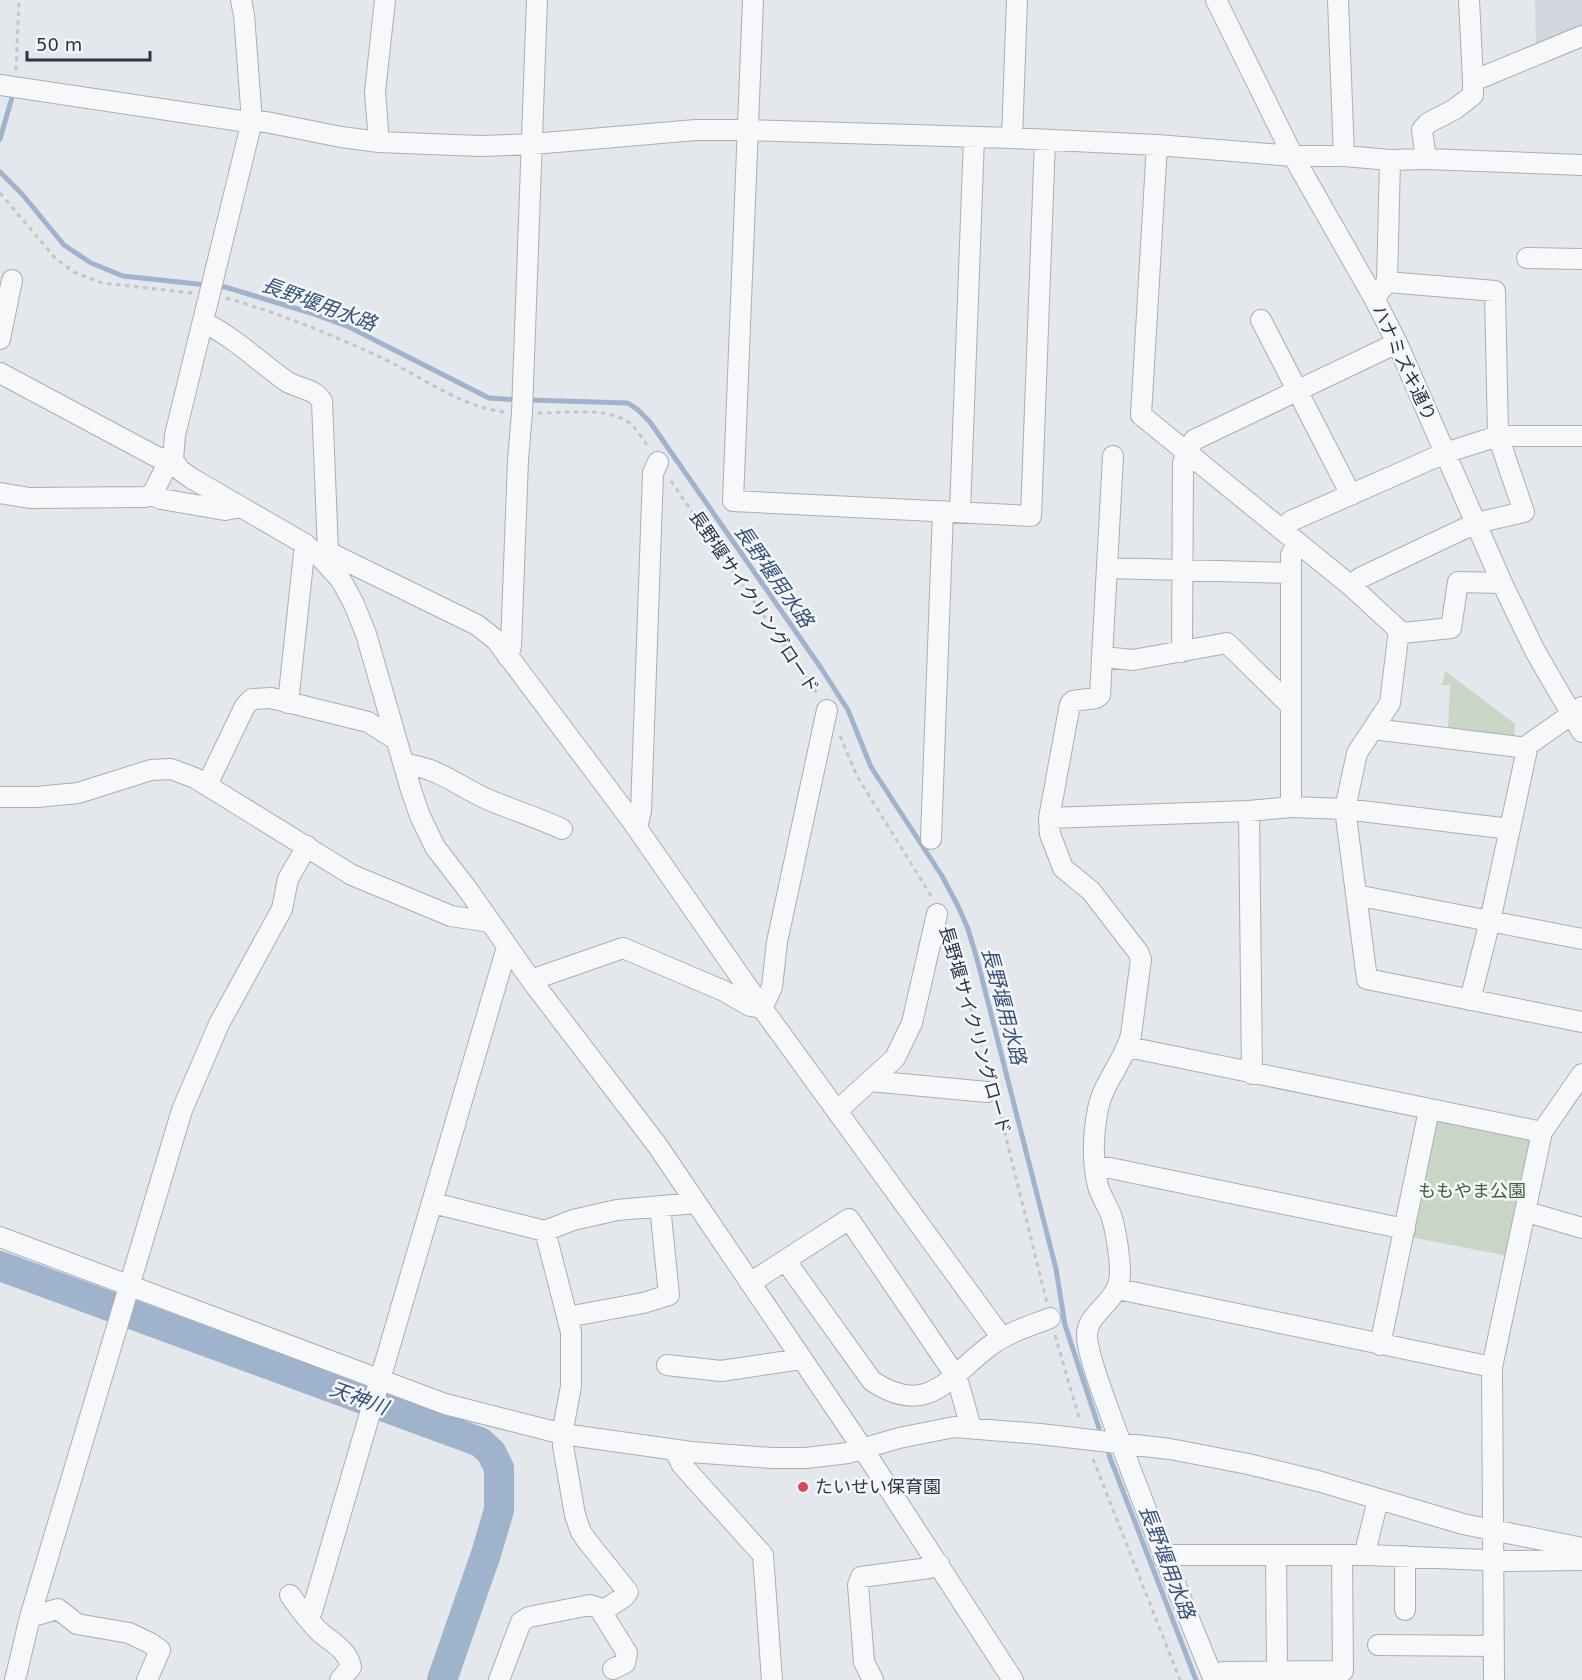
<svg xmlns="http://www.w3.org/2000/svg" width="1582" height="1680" font-family="'DejaVu Sans','Noto Sans JP',sans-serif">
	<style>
		.built { fill: #d2d6de }
		.park { fill: #c9d6c5 }
		.lines { fill: none; stroke-linecap: round; stroke-linejoin: round }
		.stream { stroke: #9fb4cc; stroke-width: 5 }
		.river { stroke: #9fb4cc; stroke-width: 30 }
		.minor-casing { stroke: #a9aeb7; stroke-width: 22 }
		.path { stroke: #c2c5cb; stroke-width: 3; stroke-dasharray: 4.5 4.5; stroke-linecap: butt }
		.minor { stroke: #f7f8fa; stroke-width: 20 }
		.poi-dot { fill: #d1495b; stroke: #f4f6f9; stroke-width: 2 }
		.labels { text-anchor: middle; stroke-width: 5; stroke-linejoin: round; paint-order: stroke }
		.street-label { font-size: 18px; fill: #2b3445; stroke: #f4f6f9 }
		.park-label { font-size: 18px; fill: #3f6138; stroke: #f4f6f9 }
		.poi-label { font-size: 18px; fill: #2b3445; stroke: #f4f6f9; text-anchor: start }
		.water-label { font-size: 20px; font-style: italic; fill: #34527a; stroke: #f4f6f9 }
	</style>
	<rect width="100%" height="100%" fill="#e4e7ec"/>
	<!-- built -->
	<path class="built" d="M1535 0H1582V30L1536 49Z"/>
	<!-- park -->
	<path class="park" d="M1445 671 1515 724 1514 736 1448 729 1450 685H1442Z
		M1448 1121 1526 1136 1532 1145 1508 1256 1411 1237 1437 1122Z"/>
	<g class="lines">
		<!-- stream -->
		<path class="stream" d="M0 139 13 94H10
			M0 172 22 194 64 245 91 263 123 276 225 287 311 313 349 327 489 398 518 400
			M528 400 628 403 638 410 650 422 821 668 848 710 871 767 942 876 958 906 968 929 977 959 1056 1269 1065 1325 1099 1428
			M1109 1455 1196 1680"/>
		<!-- river -->
		<path class="river" d="M0 1266 480 1442 491 1452 499 1468V1510L486 1554 442 1680"/>
		<!-- minor casing -->
		<g class="minor-casing">
			<path id="minor" d="M241 0 244 15 252 121 175 435 173 460 180 470 191 478 305 544 321 558 341 580 354 604 366 634 411 790 420 816 435 847 468 890 531 980 657 1145 863 1449 1013 1680
				M753 0 733 501 1031 516 1045 140
				M1216 0 1293 156 1374 298 1397 343 1502 583 1535 651 1582 732
				M1338 0 1344 156
				M1469 0 1473 81
				M0 85 241 121 266 122 341 137 379 142 429 144 481 146 533 144 696 130H747L1012 138 1157 145 1293 156H1344L1390 160 1426 159 1582 165
				M1012 138 1017 0
				M379 142 375 92 385 0
				M1157 145 1141 415 1351 586 1402 633 1451 628 1458 582 1502 583
				M1426 159 1422 130 1428 123 1455 109 1473 95V81L1582 36
				M1527 258 1582 259
				M1379 292 1387 282 1390 160
				M1261 320 1351 495
				M203 322C234 337 258 361 286 381 298 389 314 388 322 401L328 552
				M0 339 12 280
				M0 373 157 457 173 460
				M1113 456 1100 695 1096 698 1073 701 1070 704 1049 818 1050 834 1063 868 1091 891 1138 952 1141 959 1131 1035C1124 1062 1103 1082 1098 1109 1093 1133 1092 1163 1098 1186 1101 1196 1107 1205 1111 1215 1116 1230 1120 1258 1120 1273 1120 1302 1087 1312 1087 1335 1087 1356 1106 1401 1113 1422 1145 1509 1179 1595 1214 1680
				M0 493 30 498 144 497 152 495 164 471 173 460
				M152 495 161 499 225 510 240 507
				M960 512 974 138
				M1281 529 1291 521 1445 453 1498 436H1582
				M321 558 328 552 477 625 496 640 632 821 762 1008 1002 1338
				M1108 568 1291 573
				M1351 586 1360 578 1476 523 1524 512 1498 436 1495 291 1387 282
				M1399 630 1390 703 1357 753 1345 809 1367 979 1582 1022
				M1182 652 1183 464 1186 452 1194 440 1397 343
				M508 657 511 646 518 460 522 413 537 0
				M1103 657 1133 660 1227 643 1290 705
				M288 703 305 544
				M1373 729 1527 748
				M404 764C440 768 457 786 489 800 513 810 538 818 562 829
				M207 785 245 706 252 699 271 698 368 722 395 739
				M0 797H37L78 793 151 770 171 769 195 778 352 875 451 916 490 922
				M1291 807V555L1297 543
				M1249 811 1252 1074
				M1049 818 1249 811 1291 807 1345 809 1510 829
				M637 827 641 811 653 473 658 462
				M931 839 943 511
				M1356 895 1582 939
				M531 980 623 948 724 991 750 1006 762 1008 772 987 777 942 827 710
				M1470 1000 1490 921 1528 745 1582 707
				M1128 1047 1542 1132
				M870 1081 987 1092
				M837 1111 895 1058 912 1023 937 914
				M1095 1167 1110 1168 1405 1229
				M433 1203 545 1231 573 1220 617 1210 696 1203
				M1527 1212 1582 1228
				M545 1231 571 1332V1386L564 1424 563 1446 575 1515 581 1532 588 1542 628 1592 624 1597 601 1612
				M0 1237 445 1404 563 1434 691 1452 772 1458H806L848 1453 899 1438 954 1427 1040 1434 1170 1449 1248 1464 1318 1481 1463 1524 1582 1548
				M785 1260 872 1381C929 1419 950 1375 991 1345 1009 1332 1030 1326 1050 1318
				M750 1283 849 1219 951 1369 959 1385 971 1428
				M1118 1289 1492 1367
				M567 1317 643 1303 669 1295 660 1206
				M1380 1345 1429 1110
				M667 1365 721 1371 801 1359
				M675 1451 682 1465 763 1555 772 1680
				M1276 1555 1277 1670
				M1368 1555 1367 1544 1378 1500
				M1164 1559 1175 1555H1368L1507 1561 1582 1560
				M290 1595C299 1608 309 1622 320 1632 332 1643 348 1650 351 1667L340 1680
				M1405 1610V1556
				M30 1617 58 1609 77 1624 129 1633 150 1643 160 1650 147 1680
				M308 1619 312 1611 507 947
				M1378 1645 1494 1646
				M1213 1676 1223 1672 1343 1671 1342 1555
				M15 1680 30 1617 182 1110 219 1024 282 909 288 879 307 846
				M499 1680 521 1622 529 1617 590 1605 599 1608 627 1653 625 1663 613 1669
				M873 1680 864 1662 858 1585 861 1577 929 1568 939 1564
				M1494 1680 1492 1367 1542 1132 1582 1074"/>
		</g>
		<!-- path -->
		<path class="path" d="M16 70 19 0
			M0 193 56 259 74 272 102 283 193 293
			M226 298C279 313 330 334 380 357 421 376 460 407 505 412
			M538 413C565 413 611 406 632 425 638 431 644 441 649 448
			M671 481 819 696
			M840 736 857 776 933 899
			M951 938 990 1076
			M998 1105 1047 1303
			M1055 1335 1080 1421
			M1093 1459 1180 1680"/>
		<!-- minor -->
		<use href="#minor" class="minor"/>
	</g>
	<!-- markers -->
	<circle class="poi-dot" cx="803" cy="1487" r="6"/>
	<g class="labels">
		<!-- street labels -->
		<g class="street-label">
			<text transform="translate(1404 363) rotate(65)" y="6">ハナミズキ通り</text>
			<text transform="translate(754 602) rotate(56)" y="6">長野堰サイクリングロード</text>
			<text transform="translate(975 1030) rotate(74)" y="6">長野堰サイクリングロード</text>
		</g>
		<!-- park labels -->
		<g class="park-label">
			<text x="1472" y="1197">ももやま公園</text>
		</g>
		<!-- poi labels -->
		<g class="poi-label">
			<text x="815" y="1493">たいせい保育園</text>
		</g>
		<!-- water labels -->
		<g class="water-label">
			<text transform="translate(319 304) rotate(20)" y="7">長野堰用水路</text>
			<text transform="translate(774 576) rotate(55)" y="7">長野堰用水路</text>
			<text transform="translate(1004 1006) rotate(75)" y="7">長野堰用水路</text>
			<text transform="translate(359 1398) rotate(20)" y="7">天神川</text>
			<text transform="translate(1167 1562) rotate(69)" y="7">長野堰用水路</text>
		</g>
	</g>
	<!-- scale -->
	<path d="M27 51v9h123v-9" fill="none" stroke="#2b3445" stroke-width="3"/>
	<text x="36" y="51" font-size="18" fill="#2b3445" stroke="#f4f6f9" stroke-width="4.5" paint-order="stroke">50 m</text>
</svg>
